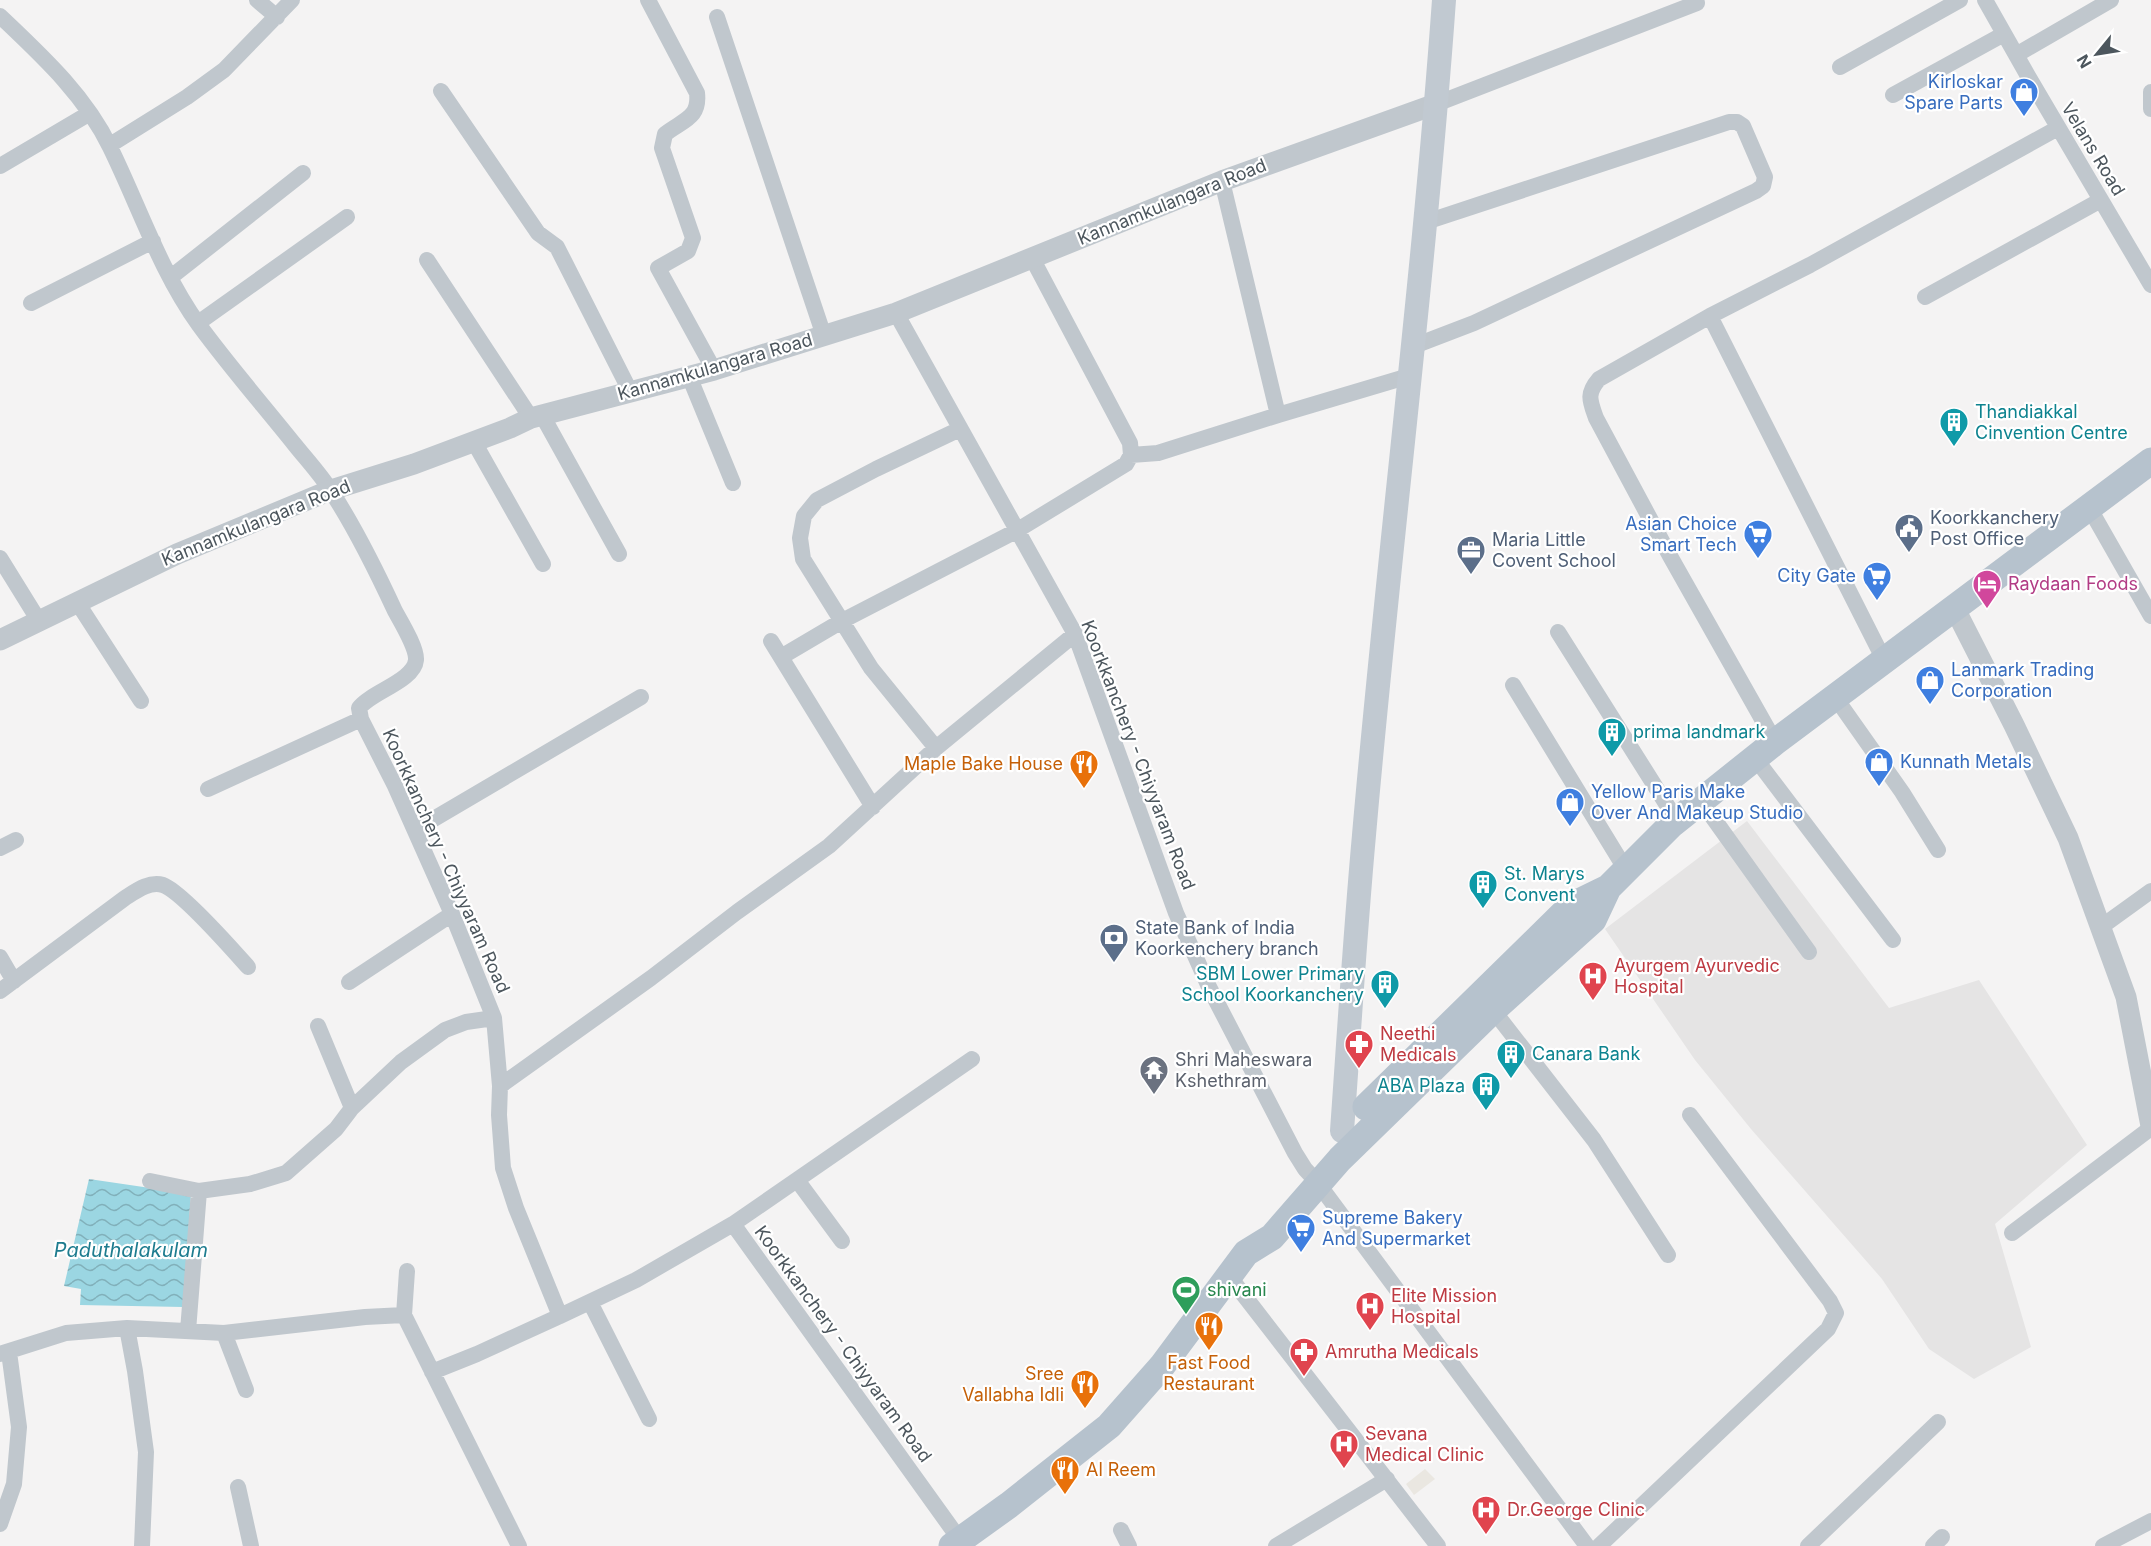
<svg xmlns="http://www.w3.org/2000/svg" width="2151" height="1546" font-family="Inter,sans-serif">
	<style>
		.commercial { fill: #eae7e1 }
		.education { fill: #e5e4e4 }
		.water { fill: url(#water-waves) }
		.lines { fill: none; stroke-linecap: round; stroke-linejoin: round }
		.minor { stroke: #c0c7cd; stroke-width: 16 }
		.tertiary { stroke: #c0c7cd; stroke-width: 21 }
		.secondary { stroke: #c1c9d1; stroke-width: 24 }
		.primary { stroke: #b6c2cd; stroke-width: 27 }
		.labels { text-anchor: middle; stroke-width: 4.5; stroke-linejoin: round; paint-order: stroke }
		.shop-label { font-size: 18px; fill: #366cbe; stroke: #fff; text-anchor: start }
		.street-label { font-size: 18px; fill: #4c565d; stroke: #fff }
		.culture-label { font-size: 18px; fill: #0d838f; stroke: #fff; text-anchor: start }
		.service-label { font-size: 18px; fill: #4e5e75; stroke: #fff; text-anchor: start }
		.hotel-label { font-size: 18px; fill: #b23c85; stroke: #fff; text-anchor: start }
		.food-label { font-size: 18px; fill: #c56008; stroke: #fff; text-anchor: end }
		.health-label { font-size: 18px; fill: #be3a42; stroke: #fff; text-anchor: start }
		.worship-label { font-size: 18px; fill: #5b616d; stroke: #fff; text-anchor: start }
		.leisure-label { font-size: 18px; fill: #27864d; stroke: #fff; text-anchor: start }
		.water-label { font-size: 20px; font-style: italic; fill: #1e7c8f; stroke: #fff }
	</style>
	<defs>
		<pattern id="water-waves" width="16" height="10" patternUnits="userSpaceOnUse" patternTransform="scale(1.5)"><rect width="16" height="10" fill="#9bd6e2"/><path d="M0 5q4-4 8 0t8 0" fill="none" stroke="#81b0ba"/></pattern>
	</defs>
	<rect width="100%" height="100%" fill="#f4f3f3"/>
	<!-- commercial -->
	<path class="commercial" d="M1425 1469 1435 1479 1414 1495 1406 1484Z"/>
	<!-- education -->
	<path class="education" d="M1747 821 1889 1008 1979 980 2087 1145 1995 1224 2031 1347 1974 1379 1929 1349 1882 1279 1751 1129 1695 1060 1605 929Z"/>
	<!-- water -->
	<path class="water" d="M89 1179 191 1194 183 1307 80 1305 81 1289 64 1286Z"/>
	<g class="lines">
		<!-- minor -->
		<path class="minor" d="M257 0 277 17
			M648 0 697 93C700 118 683 120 665 134L662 148 693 238 688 251 658 268 714 370
			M1985 0 2028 76 2151 285
			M0 16C41 55 85 95 110 147 139 206 160 271 199 325 229 366 263 405 295 445 307 460 321 475 331 491 356 529 376 570 395 611 401 622 417 648 416 660 414 681 371 692 359 708L361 719 395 786 452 914 494 1018 500 1086 499 1115 503 1168 516 1208 560 1316 636 1280 733 1224 960 1540
			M717 17 824 336
			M2016 55 2111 0
			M1840 67 1960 0
			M441 91 538 233 557 247 630 391
			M2151 92V109
			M1893 95 2004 34
			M1436 104 1697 3
			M110 145 187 97 224 70 292 0
			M0 166 90 113
			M1222 181 1278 415 1409 376
			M427 260 531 418
			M171 277 303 173
			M1925 297 2101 200
			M31 303 153 241
			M896 313 1075 634 1176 913 1209 987 1295 1153 1305 1169 1317 1182 1587 1546
			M1710 316 1599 379C1586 394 1590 401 1596 418L1670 556 1775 742
			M198 323 347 217
			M1414 346 1474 323 1756 191 1763 186 1765 177 1743 126 1737 122H1729L1426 222
			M689 376 733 483
			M542 415 619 554
			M474 442 543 564
			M1131 455 1158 453 1278 415
			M2090 509 2151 616
			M0 558 39 621
			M77 602 141 701
			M1558 632 1677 821
			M771 641 873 807
			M781 657 842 621 1016 531 1126 464 1131 455 1130 443 1032 258
			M1885 662 1710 316 1810 265 2058 128
			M1513 685 1626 870
			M1835 697 1902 792 1938 850
			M936 748 871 668 803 559 800 538 804 516 817 500 876 469 960 429
			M1755 758 1893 940
			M208 789 361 719
			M1701 801 1809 952
			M415 830 641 697
			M0 848 16 840
			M2101 927 2151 891
			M0 957 14 981
			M349 982 452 914
			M0 991 125 898C136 891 149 881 163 885 182 892 232 949 248 967
			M1493 1010 1594 1140 1668 1255
			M318 1026 352 1108
			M500 1086 651 978 737 912 829 846 936 748 1075 634
			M797 1180 842 1241
			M150 1181 199 1191 250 1184 286 1173 336 1129 352 1108 401 1062 445 1030 466 1022 494 1018
			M733 1224 972 1059
			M2012 1233 2151 1128
			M1229 1276 1438 1546
			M590 1302 649 1419
			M404 1315 407 1271
			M127 1328 224 1333 365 1317 404 1315 519 1546
			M188 1331 199 1191
			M224 1333 246 1390
			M0 1354 66 1333 127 1328 135 1371 146 1452 142 1546
			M432 1372 477 1354 560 1316
			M238 1487 251 1546
			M0 1524 14 1484 19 1427 9 1352
			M1121 1530 1129 1546
			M1276 1546 1387 1479
			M1599 1546 1828 1329 1836 1313 1830 1301 1690 1115
			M1808 1546 1938 1422
			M1933 1546 1942 1537
			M2103 1546 2151 1521"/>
		<!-- tertiary -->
		<path class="tertiary" d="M1954 607 2014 725 2068 838 2126 997 2151 1126
			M0 640 177 554 331 490 414 464 510 428 531 418 714 370 896 313 1222 181 1436 104"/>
		<!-- secondary -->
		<path class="secondary" d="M1342 1131C1349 1033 1355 934 1364 835 1388 557 1424 279 1444 0"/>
		<!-- primary -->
		<path class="primary" d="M1366 1107 1571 906 1608 888
			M952 1546 1009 1505 1109 1426 1162 1366 1246 1253 1272 1237 1340 1159 1493 1010 1593 920 1608 888 1671 825 1775 742 2151 461"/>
	</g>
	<!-- icons -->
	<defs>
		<g id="shop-pin" transform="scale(1.5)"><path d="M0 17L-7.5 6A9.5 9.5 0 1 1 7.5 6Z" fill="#3f7fe0" stroke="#fff"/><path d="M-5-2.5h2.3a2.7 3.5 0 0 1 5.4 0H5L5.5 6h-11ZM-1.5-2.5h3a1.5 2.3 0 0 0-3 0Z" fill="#fff"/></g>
		<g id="building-pin" transform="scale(1.5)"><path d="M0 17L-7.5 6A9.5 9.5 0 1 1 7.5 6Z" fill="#0f9aa8" stroke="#fff"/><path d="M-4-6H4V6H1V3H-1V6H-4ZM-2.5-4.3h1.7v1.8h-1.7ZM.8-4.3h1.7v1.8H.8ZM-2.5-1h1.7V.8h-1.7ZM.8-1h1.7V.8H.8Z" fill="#fff"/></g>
		<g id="civic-pin" transform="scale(1.5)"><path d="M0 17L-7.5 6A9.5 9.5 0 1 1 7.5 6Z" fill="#5c6f8a" stroke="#fff"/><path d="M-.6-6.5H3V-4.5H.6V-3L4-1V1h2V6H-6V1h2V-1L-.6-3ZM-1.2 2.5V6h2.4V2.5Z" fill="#fff"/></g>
		<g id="supermarket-pin" transform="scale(1.5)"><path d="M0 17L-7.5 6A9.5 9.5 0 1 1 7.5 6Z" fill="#3f7fe0" stroke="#fff"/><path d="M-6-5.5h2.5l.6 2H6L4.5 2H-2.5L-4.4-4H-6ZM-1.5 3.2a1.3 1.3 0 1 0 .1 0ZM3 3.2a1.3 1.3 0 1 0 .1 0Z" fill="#fff"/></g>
		<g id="office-pin" transform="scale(1.5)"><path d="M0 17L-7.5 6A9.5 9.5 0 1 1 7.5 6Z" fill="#5c6f8a" stroke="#fff"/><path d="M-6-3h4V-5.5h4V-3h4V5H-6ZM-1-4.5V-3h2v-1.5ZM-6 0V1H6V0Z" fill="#fff"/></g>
		<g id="hotel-pin" transform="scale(1.5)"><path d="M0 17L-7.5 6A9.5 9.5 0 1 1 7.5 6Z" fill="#d1479c" stroke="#fff"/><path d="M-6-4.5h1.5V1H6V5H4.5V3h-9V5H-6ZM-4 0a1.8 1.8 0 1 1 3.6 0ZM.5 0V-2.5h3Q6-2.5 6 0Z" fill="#fff"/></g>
		<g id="restaurant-pin" transform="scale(1.5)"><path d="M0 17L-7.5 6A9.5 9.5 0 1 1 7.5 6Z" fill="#e8710a" stroke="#fff"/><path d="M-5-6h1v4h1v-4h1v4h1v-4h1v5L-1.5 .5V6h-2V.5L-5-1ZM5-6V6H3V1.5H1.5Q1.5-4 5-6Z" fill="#fff"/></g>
		<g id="bank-pin" transform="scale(1.5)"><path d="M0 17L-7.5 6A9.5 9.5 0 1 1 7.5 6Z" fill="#5c6f8a" stroke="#fff"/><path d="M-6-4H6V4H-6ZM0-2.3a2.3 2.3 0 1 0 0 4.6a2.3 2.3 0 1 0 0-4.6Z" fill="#fff"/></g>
		<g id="hospital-pin" transform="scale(1.5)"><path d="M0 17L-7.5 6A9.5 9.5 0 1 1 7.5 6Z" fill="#e0444e" stroke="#fff"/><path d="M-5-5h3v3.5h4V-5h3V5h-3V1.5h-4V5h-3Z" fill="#fff"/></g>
		<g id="pharmacy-pin" transform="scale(1.5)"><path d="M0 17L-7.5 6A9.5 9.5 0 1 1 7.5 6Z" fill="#e0444e" stroke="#fff"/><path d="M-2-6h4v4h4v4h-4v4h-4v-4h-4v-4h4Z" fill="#fff"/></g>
		<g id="temple-pin" transform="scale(1.5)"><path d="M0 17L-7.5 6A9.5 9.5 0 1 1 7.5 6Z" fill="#6b7280" stroke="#fff"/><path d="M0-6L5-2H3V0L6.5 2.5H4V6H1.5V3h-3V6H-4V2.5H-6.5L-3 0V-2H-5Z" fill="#fff"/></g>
		<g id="stadium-pin" transform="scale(1.5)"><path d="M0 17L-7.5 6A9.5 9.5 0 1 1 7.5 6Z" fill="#2e9e5b" stroke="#fff"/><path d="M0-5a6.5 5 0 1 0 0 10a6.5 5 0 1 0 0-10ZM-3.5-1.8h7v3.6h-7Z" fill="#fff"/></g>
	</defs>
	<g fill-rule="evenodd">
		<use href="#shop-pin" x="2024" y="92"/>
		<use href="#building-pin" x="1954" y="422"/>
		<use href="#civic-pin" x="1909" y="528"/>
		<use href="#supermarket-pin" x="1758" y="534"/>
		<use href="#office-pin" x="1471" y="550"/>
		<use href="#supermarket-pin" x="1877" y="576"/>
		<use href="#hotel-pin" x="1987" y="584"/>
		<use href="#shop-pin" x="1930" y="680"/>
		<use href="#building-pin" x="1612" y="732"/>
		<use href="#shop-pin" x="1879" y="762"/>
		<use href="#restaurant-pin" x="1084" y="764"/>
		<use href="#shop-pin" x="1570" y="802"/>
		<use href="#building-pin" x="1483" y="884"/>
		<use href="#bank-pin" x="1114" y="938"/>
		<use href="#hospital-pin" x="1593" y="976"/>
		<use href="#building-pin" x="1385" y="984"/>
		<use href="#pharmacy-pin" x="1359" y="1044"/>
		<use href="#building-pin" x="1511" y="1054"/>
		<use href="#temple-pin" x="1154" y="1070"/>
		<use href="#building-pin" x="1486" y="1086"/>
		<use href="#supermarket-pin" x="1301" y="1228"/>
		<use href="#stadium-pin" x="1186" y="1290"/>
		<use href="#hospital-pin" x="1370" y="1306"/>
		<use href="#restaurant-pin" x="1209" y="1326"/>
		<use href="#pharmacy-pin" x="1304" y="1352"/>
		<use href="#restaurant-pin" x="1085" y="1384"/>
		<use href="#hospital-pin" x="1344" y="1444"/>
		<use href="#restaurant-pin" x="1065" y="1470"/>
		<use href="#hospital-pin" x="1486" y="1510"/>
	</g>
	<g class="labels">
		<!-- shop labels -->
		<g class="shop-label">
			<text x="2003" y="88" text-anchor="end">Kirloskar<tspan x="2003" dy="21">Spare Parts</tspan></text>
			<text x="1737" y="530" text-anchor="end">Asian Choice<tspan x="1737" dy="21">Smart Tech</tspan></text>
			<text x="1856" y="582" text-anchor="end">City Gate</text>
			<text x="1951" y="676">Lanmark Trading<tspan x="1951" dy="21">Corporation</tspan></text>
			<text x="1900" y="768">Kunnath Metals</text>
			<text x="1591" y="798">Yellow Paris Make<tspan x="1591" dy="21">Over And Makeup Studio</tspan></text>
			<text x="1322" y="1224">Supreme Bakery<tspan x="1322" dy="21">And Supermarket</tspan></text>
		</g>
		<!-- street labels -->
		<g class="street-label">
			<text transform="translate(2093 149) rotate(59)" y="6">Velans Road</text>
			<text transform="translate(1172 202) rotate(-22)" y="6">Kannamkulangara Road</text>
			<text transform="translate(715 367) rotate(-16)" y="6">Kannamkulangara Road</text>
			<text transform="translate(256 523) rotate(-22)" y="6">Kannamkulangara Road</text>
			<text transform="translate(1138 755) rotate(69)" y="6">Koorkkanchery - Chiyyaram Road</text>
			<text transform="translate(446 861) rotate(66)" y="6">Koorkkanchery - Chiyyaram Road</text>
			<text transform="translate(843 1344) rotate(54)" y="6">Koorkkanchery - Chiyyaram Road</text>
		</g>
		<!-- culture labels -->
		<g class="culture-label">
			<text x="1975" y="418">Thandiakkal<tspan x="1975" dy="21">Cinvention Centre</tspan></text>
			<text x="1633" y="738">prima landmark</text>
			<text x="1504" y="880">St. Marys<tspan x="1504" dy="21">Convent</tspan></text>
			<text x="1364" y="980" text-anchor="end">SBM Lower Primary<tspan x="1364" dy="21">School Koorkanchery</tspan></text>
			<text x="1532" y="1060">Canara Bank</text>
			<text x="1465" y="1092" text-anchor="end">ABA Plaza</text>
		</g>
		<!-- service labels -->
		<g class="service-label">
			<text x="1930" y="524">Koorkkanchery<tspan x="1930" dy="21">Post Office</tspan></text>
			<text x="1492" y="546">Maria Little<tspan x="1492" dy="21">Covent School</tspan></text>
			<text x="1135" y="934">State Bank of India<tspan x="1135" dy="21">Koorkenchery branch</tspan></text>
		</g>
		<!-- hotel labels -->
		<g class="hotel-label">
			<text x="2008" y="590">Raydaan Foods</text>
		</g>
		<!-- food labels -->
		<g class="food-label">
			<text x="1063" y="770">Maple Bake House</text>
			<text x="1209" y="1369" text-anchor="middle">Fast Food<tspan x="1209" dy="21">Restaurant</tspan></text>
			<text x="1064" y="1380">Sree<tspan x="1064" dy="21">Vallabha Idli</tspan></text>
			<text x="1086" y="1476" text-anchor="start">Al Reem</text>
		</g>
		<!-- health labels -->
		<g class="health-label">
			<text x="1614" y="972">Ayurgem Ayurvedic<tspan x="1614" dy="21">Hospital</tspan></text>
			<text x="1380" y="1040">Neethi<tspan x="1380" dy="21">Medicals</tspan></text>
			<text x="1391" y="1302">Elite Mission<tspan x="1391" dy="21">Hospital</tspan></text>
			<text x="1325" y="1358">Amrutha Medicals</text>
			<text x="1365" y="1440">Sevana<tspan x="1365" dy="21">Medical Clinic</tspan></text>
			<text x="1507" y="1516">Dr.George Clinic</text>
		</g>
		<!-- worship labels -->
		<g class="worship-label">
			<text x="1175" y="1066">Shri Maheswara<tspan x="1175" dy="21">Kshethram</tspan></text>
		</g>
		<!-- leisure labels -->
		<g class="leisure-label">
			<text x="1207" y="1296">shivani</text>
		</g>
		<!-- water labels -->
		<g class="water-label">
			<text x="131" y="1257">Paduthalakulam</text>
		</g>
	</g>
	<!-- north arrow -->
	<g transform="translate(2097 54) rotate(240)" stroke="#ffffff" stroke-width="4.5" paint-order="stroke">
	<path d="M0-4.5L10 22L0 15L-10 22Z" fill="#4c565d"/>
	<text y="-9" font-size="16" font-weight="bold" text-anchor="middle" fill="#4c565d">N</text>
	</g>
</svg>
